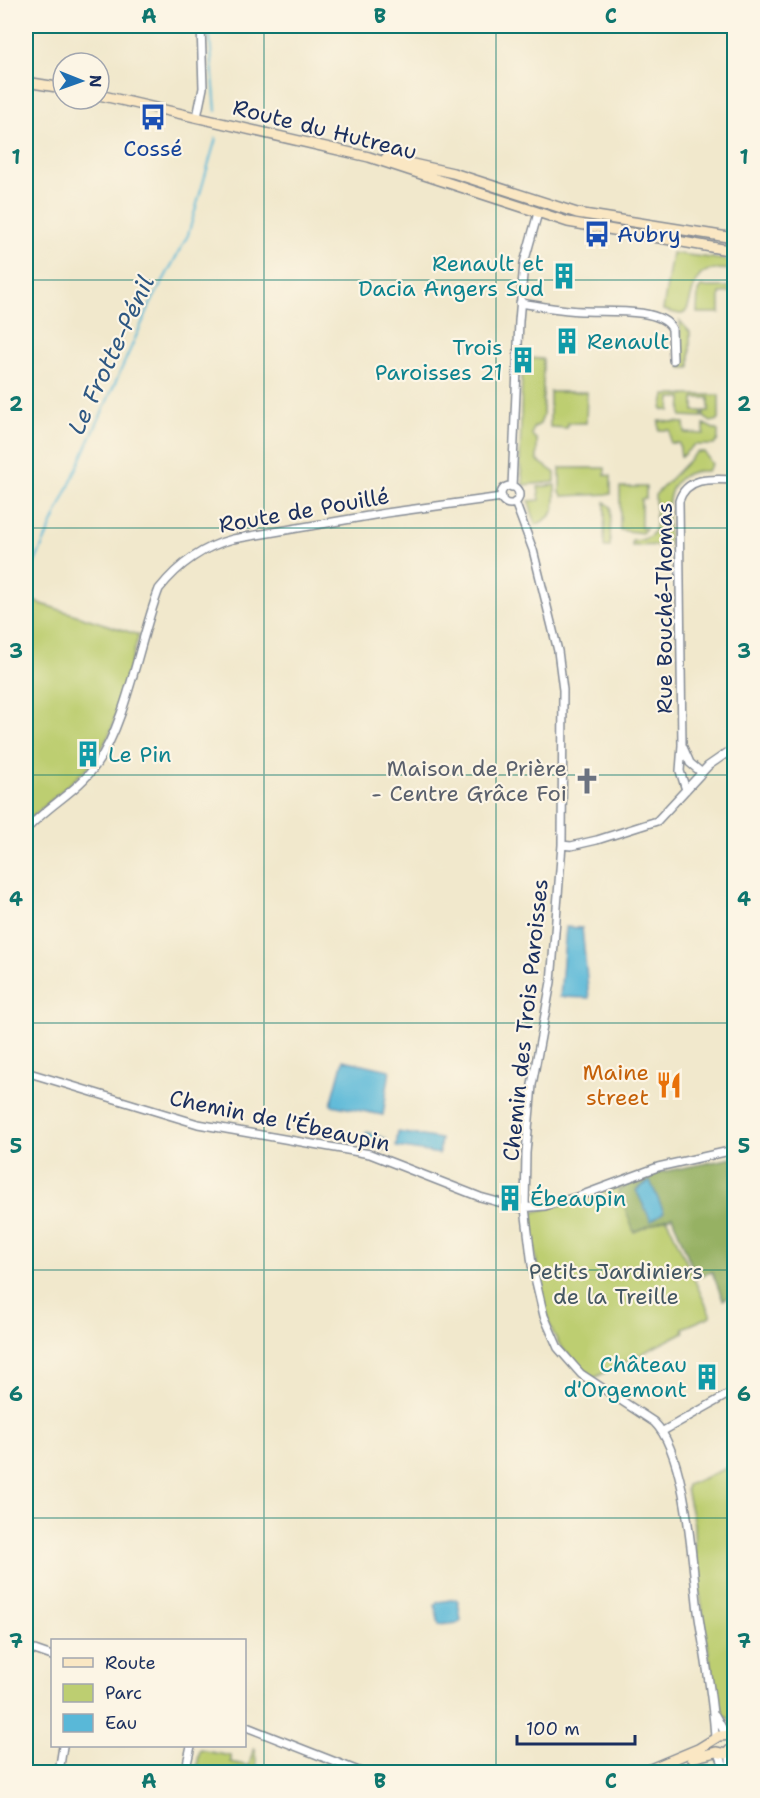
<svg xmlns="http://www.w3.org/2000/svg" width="760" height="1798" font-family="'Shantell Sans',sans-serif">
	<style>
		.green { fill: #bdce71; stroke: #6c7e68; stroke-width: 1.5 }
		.forest { fill: #96b163; stroke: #587060; stroke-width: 1.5 }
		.water { fill: #59b8d8; stroke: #3a749b; stroke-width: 1.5 }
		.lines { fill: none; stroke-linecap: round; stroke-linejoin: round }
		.stream { stroke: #59b8d8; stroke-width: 2 }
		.street-casing { stroke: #868c95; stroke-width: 10 }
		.secondary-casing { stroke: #868c95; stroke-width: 12 }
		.street { stroke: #fff; stroke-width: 7 }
		.secondary { stroke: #fae7c3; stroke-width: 9 }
		.grid { fill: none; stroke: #0f766e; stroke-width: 1.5; stroke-opacity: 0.55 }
		.labels { text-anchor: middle; stroke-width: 4.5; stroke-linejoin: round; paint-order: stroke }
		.street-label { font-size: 22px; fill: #1b2f5e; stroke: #fcf5e5 }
		.transit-label { font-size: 22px; fill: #164399; stroke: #fcf5e5 }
		.culture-label { font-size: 22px; fill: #0d838f; stroke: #fcf5e5; text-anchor: end }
		.worship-label { font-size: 22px; fill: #5b616d; stroke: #fcf5e5; text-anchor: end }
		.food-label { font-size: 22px; fill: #c56008; stroke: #fcf5e5; text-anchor: end }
		.park-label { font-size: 22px; fill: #445763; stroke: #fcf5e5 }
		.water-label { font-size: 24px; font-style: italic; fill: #2e5883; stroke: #fcf5e5 }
		.neatline { fill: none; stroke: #0f766e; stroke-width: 2 }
		.grid-label { font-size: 20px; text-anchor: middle; font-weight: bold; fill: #0f766e }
	</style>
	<rect width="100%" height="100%" fill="#fcf5e5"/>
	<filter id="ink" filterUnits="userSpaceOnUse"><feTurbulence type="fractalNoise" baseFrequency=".0167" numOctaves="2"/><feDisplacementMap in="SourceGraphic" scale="12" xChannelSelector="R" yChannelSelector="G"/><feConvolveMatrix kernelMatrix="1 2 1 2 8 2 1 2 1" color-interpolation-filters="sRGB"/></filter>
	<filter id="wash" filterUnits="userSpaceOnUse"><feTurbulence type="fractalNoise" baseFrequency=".008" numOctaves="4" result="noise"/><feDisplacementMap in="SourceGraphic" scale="24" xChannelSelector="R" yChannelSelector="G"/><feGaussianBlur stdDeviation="1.35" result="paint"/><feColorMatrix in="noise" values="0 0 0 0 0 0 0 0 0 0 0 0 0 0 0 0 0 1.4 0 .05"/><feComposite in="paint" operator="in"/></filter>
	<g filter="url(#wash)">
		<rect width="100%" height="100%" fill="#f1e8cc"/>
		<!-- green -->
		<path class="green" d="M672 253 734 261V270C727 270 718 268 710 270 687 275 694 314 681 314 678 314 668 311 663 310Z
			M701 287H734V292L720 293V313H697L698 291Z
			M680 321 690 332V368H681Z
			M527 358 543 359V416L540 424 533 428 532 435 537 440V460L555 473V482L524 485 520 465 522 367H527Z
			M550 392H587L586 423H568L567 428 550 427Z
			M665 395H719V420L711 422 704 417V411H709V398H694V411H702V417L681 416 682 398H671L670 411 662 409Z
			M659 421 684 423 685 433 704 434V424L718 431V440L714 445H694L681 457 679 443H670V430H659Z
			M697 452H704L712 464 707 471C660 469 668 513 669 545L632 546V541C663 540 655 520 655 495Z
			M560 468H605V475L611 476V494L563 496 560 492Z
			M555 485C555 509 558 515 535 525L529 501 540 500 538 487Z
			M620 487H646V498L641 499V528H646L642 533 620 530Z
			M605 502 611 507 610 547H604Z
			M26 599 139 635 111 731 95 761 26 823Z
			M647 1175 711 1316 683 1328 684 1332 594 1378C581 1367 567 1356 558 1342 538 1309 536 1254 531 1216L534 1212 579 1200Z
			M734 1465V1723L721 1713 716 1701 695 1561 694 1524 686 1489 687 1485Z
			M254 1747 258 1772H196L200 1750 231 1756V1762L249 1766Z"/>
		<!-- forest -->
		<path class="forest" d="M733 1158 734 1295 723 1300 712 1272 696 1277 672 1216 634 1232 618 1190 652 1174Z"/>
		<!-- water -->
		<path class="water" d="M566 927 582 928 589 998 560 997Z
			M343 1060 390 1070 383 1115 331 1105Z
			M367 1132 386 1139 384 1150 359 1140Z
			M398 1132 441 1139 439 1154 396 1147Z
			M650 1181 664 1212 651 1221 636 1190Z
			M456 1599 458 1601 461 1620 458 1623 439 1625 435 1605 438 1602Z"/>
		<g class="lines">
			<!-- stream -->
			<path class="stream" d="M209 26 216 111
				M26 582 151 303 188 235 216 138"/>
		</g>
	</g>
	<g filter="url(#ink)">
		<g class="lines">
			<!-- street casing -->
			<g class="street-casing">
				<path id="street" d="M197 117 203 88 201 26
					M520 303C542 306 563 311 585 311 605 312 662 307 672 329L673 360
					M501 495a9 9 0 1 1 18 0a9 9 0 1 1-18 0Z
					M512 487 519 321 524 263 538 213
					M515 502 533 550 558 651 563 690 562 845 551 982 532 1085 526 1153 525 1208 532 1265 544 1316 558 1348 581 1374 654 1422C687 1454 692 1564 698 1611 704 1653 713 1696 715 1738
					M682 745 690 763 702 773
					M686 790 680 771 682 745 679 501C687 476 713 479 734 480
					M26 830C47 806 78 791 96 765 127 722 139 641 159 589 179 564 202 547 233 539L386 513 502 497
					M562 845 571 846 597 840 657 821 708 766 734 748
					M26 1072 198 1124 370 1154 480 1197 520 1208 545 1206 580 1196 658 1167 734 1150
					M663 1431 734 1391
					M26 1647 52 1656
					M715 1715 726 1735
					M244 1726 361 1772
					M730 1751V1772
					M719 1753 726 1772
					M59 1772H95
					M59 1772 63 1746
					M185 1772 191 1746"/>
			</g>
			<!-- secondary casing -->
			<g class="secondary-casing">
				<path id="secondary" d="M26 82 63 88
					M99 95 369 157 568 222 734 251
					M386 158 453 173 577 213 734 238
					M692 1758 716 1752 726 1754 734 1746
					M643 1772 698 1749 719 1736 734 1735"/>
			</g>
			<!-- street -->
			<use href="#street" class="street"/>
			<!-- secondary -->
			<use href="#secondary" class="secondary"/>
		</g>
	</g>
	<!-- grid -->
	<path class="grid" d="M264 26V1772M496 26V1772M26 280H734M26 528H734M26 775H734M26 1023H734M26 1270H734M26 1518H734"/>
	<!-- icons -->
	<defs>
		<g id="bus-bare" transform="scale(2.07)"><path d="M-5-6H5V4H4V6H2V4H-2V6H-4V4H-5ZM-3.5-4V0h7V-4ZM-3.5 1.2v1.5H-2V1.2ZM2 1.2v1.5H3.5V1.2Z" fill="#1a4fb4" stroke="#fcf5e5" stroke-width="2.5" paint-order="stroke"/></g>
		<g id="building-bare" transform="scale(2.07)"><path d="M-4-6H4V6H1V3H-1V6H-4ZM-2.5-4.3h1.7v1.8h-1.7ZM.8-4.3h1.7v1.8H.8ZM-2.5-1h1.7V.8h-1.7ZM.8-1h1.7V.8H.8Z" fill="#0f9aa8" stroke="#fcf5e5" stroke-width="2.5" paint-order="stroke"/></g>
		<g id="church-bare" transform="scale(2.07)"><path d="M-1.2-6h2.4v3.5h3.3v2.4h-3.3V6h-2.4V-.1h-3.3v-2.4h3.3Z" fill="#6b7280" stroke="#fcf5e5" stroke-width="2.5" paint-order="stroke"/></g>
		<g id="restaurant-bare" transform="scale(2.07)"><path d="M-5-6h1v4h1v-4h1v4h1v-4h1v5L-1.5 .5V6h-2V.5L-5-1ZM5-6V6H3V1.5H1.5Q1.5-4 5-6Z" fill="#e8710a" stroke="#fcf5e5" stroke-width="2.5" paint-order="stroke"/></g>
	</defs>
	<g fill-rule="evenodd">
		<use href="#bus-bare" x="153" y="117"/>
		<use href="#bus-bare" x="597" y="234"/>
		<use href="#building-bare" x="564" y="276"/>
		<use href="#building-bare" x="567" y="341"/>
		<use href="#building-bare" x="523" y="360"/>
		<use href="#building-bare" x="88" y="754"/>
		<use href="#church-bare" x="587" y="781"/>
		<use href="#restaurant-bare" x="669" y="1085"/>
		<use href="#building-bare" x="510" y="1198"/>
		<use href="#building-bare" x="707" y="1377"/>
	</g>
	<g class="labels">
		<!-- street labels -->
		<g class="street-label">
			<text transform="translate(325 129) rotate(14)" y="8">Route du Hutreau</text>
			<text transform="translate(304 510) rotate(-10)" y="8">Route de Pouillé</text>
			<text transform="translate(664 608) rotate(-90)" y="8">Rue Bouché-Thomas</text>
			<text transform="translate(525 1020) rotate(-84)" y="8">Chemin des Trois Paroisses</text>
			<text transform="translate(280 1120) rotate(12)" y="8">Chemin de l'Ébeaupin</text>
		</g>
		<!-- transit labels -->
		<g class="transit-label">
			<text x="153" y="156">Cossé</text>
			<text x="617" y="242" text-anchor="start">Aubry</text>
		</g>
		<!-- culture labels -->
		<g class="culture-label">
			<text x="544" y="271">Renault et<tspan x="544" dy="25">Dacia Angers Sud</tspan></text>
			<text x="587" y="349" text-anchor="start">Renault</text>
			<text x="503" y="355">Trois<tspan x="503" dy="25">Paroisses 21</tspan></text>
			<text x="108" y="762" text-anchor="start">Le Pin</text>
			<text x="530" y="1206" text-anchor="start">Ébeaupin</text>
			<text x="687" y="1372">Château<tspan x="687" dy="25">d'Orgemont</tspan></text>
		</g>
		<!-- worship labels -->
		<g class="worship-label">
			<text x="567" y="776">Maison de Prière<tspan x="567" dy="25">- Centre Grâce Foi</tspan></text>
		</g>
		<!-- food labels -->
		<g class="food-label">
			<text x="649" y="1080">Maine<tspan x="649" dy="25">street</tspan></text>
		</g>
		<!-- park labels -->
		<g class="park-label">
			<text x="616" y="1279">Petits Jardiniers<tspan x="616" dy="25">de la Treille</tspan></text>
		</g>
		<!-- water labels -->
		<g class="water-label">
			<text transform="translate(111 355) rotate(-65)" y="8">Le Frotte-Pénil</text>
		</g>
	</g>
	<!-- margin -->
	<rect width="760" height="1798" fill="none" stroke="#fcf5e5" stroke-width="66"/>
	<!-- legend -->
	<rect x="51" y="1639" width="195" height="108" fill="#fcf5e5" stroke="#a2a6af" stroke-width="1.5"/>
	<rect x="63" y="1658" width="30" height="9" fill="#fae7c3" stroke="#a2a6af" stroke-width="1.5"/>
	<text x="105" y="1669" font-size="18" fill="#1b2f5e">Route</text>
	<rect x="63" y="1684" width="30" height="18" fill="#bdce71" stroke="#a2a6af" stroke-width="1.5"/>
	<text x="105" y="1699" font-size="18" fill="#1b2f5e">Parc</text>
	<rect x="63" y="1714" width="30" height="18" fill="#59b8d8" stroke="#a2a6af" stroke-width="1.5"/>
	<text x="105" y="1729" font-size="18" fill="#1b2f5e">Eau</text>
	<!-- north arrow -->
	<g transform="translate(81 81) rotate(91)"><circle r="28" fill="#fcf5e5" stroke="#a2a6af" stroke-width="1.5"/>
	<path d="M0-4.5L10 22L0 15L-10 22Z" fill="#1f6fb2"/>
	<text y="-9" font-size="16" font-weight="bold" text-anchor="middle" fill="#1b2f5e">N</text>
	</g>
	<!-- scale -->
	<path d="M517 1735v9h118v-9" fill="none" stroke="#1b2f5e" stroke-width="3"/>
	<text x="526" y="1735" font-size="18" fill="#1b2f5e" stroke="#fcf5e5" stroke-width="4.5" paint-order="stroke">100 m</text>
	<rect x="33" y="33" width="694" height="1732" class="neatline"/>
	<g class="grid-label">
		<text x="149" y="23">A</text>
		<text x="380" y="23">B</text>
		<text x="611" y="23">C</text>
		<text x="16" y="164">1</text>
		<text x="744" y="164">1</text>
		<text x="16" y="411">2</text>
		<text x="744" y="411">2</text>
		<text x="16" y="658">3</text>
		<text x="744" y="658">3</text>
		<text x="16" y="906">4</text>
		<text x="744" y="906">4</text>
		<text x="16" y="1153">5</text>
		<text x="744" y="1153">5</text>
		<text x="16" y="1401">6</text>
		<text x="744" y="1401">6</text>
		<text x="16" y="1648">7</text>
		<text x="744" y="1648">7</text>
		<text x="149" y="1788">A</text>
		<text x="380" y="1788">B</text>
		<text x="611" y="1788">C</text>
	</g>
</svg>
